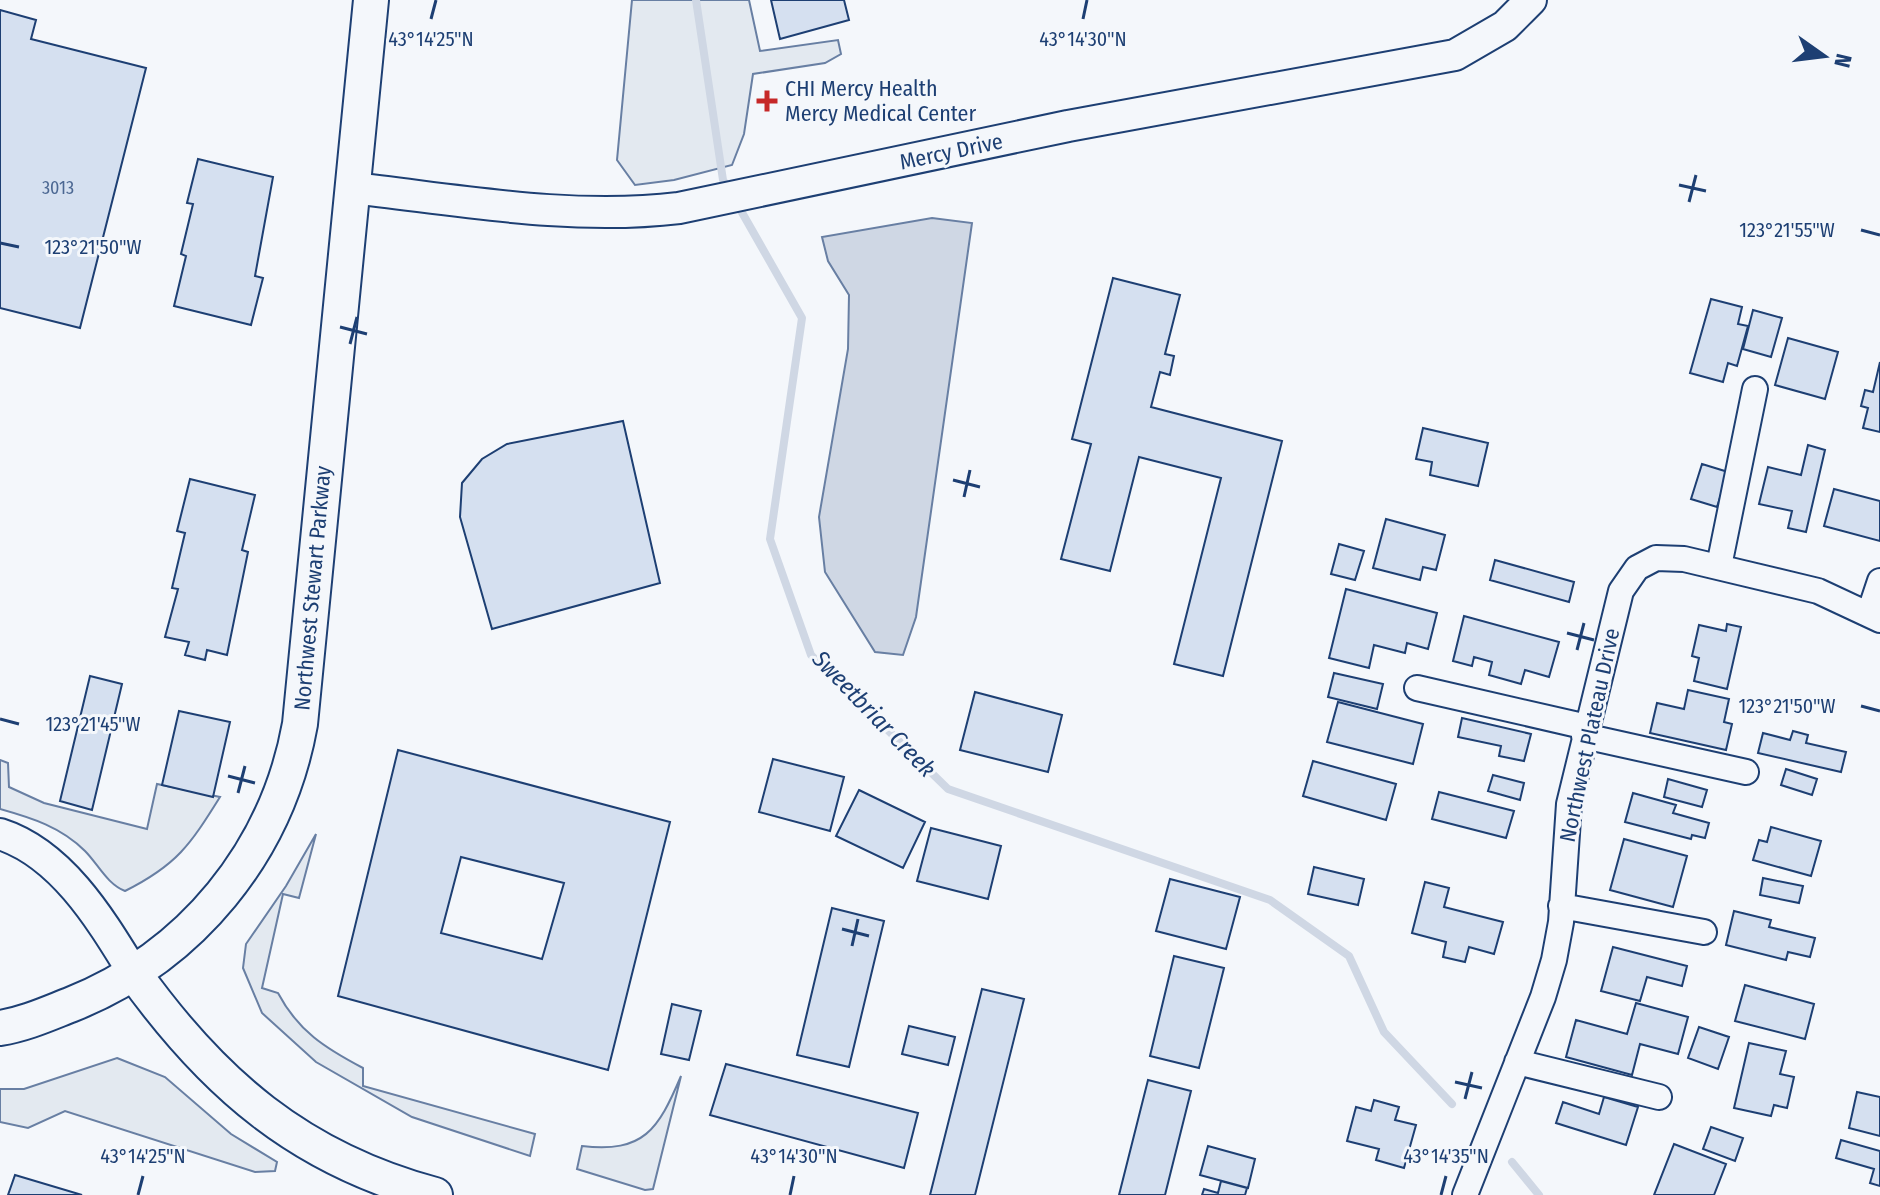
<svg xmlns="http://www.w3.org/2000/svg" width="1880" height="1195" font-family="'Fira Sans Condensed',sans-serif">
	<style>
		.green { fill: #e3e9f0; stroke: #687fa3; stroke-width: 2 }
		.water { fill: #cfd7e4; stroke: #687fa3; stroke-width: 2 }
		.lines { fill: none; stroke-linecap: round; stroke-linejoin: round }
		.stream { stroke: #cfd7e4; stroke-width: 8 }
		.building { fill: #d5e0f0; stroke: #1d3f73; stroke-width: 2; fill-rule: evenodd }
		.minor-casing { stroke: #1d3f73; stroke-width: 28 }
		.tertiary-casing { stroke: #1d3f73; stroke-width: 34 }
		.secondary-casing { stroke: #1d3f73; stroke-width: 38 }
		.minor { stroke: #f4f7fb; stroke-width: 24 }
		.tertiary { stroke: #f4f7fb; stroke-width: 30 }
		.secondary { stroke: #f4f7fb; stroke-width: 34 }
		.ticks { fill: none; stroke: #1d3f73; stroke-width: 3 }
		.poi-dot { fill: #c62828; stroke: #f4f7fb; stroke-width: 3 }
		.labels { text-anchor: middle; stroke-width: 6; stroke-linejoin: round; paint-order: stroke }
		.number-label { font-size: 18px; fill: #4b6792 }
		.poi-label { font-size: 22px; fill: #1d3f73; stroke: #f4f7fb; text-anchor: start }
		.street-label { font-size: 22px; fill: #1d3f73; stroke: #f4f7fb }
		.water-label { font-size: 24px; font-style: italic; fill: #1d3f73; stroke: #f4f7fb }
		.ticks-label { font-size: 20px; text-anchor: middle; fill: #1d3f73; stroke: #f4f7fb; stroke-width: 6; stroke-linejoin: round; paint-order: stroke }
	</style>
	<rect width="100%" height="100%" fill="#f4f7fb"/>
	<!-- green -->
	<path class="green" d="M632 0H749L760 51 838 40 841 54 825 63 753 74 744 134 732 165 674 180 635 185 617 160Z
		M0 760 8 763 9 787 44 803 147 829 157 784 220 797C190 845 177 865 125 891 107 884 98 864 85 851 61 827 32 818 0 809Z
		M316 834 299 898 283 894 262 988 278 993C298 1031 325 1048 363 1068V1086L535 1134 530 1156 412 1117 316 1062 262 1013 243 968 246 944 286 886Z
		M117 1058 165 1077 231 1134 277 1162 275 1171 255 1172 65 1111 28 1128 0 1122V1089H24Z
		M681 1076 653 1189 645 1190 577 1169 582 1146C644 1153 658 1130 681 1076Z"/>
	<!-- water -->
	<path class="water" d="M932 218 972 223 916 617 903 655 875 652 825 572 819 517 848 349 849 295 828 261 822 237Z"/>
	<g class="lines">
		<!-- stream -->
		<path class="stream" d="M696 0 723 180 729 190
			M736 202 802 318 770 539 811 655 948 789 1270 900 1349 956 1384 1032 1452 1104
			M1512 1162 1539 1195"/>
	</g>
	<!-- building -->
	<path class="building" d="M771 0H844L849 20 780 39Z
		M0 10 36 20 31 39 146 68 80 328 0 308Z
		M198 159 273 177 255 276 263 278 251 325 174 306 186 256 181 254 193 204 187 203Z
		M1113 278 1180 295 1165 354 1174 356 1170 375 1160 372 1151 407 1282 441 1223 676 1174 664 1221 478 1139 457 1110 571 1061 559 1091 444 1072 439Z
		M1711 299 1742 307 1738 324 1748 326 1737 366 1728 363 1723 382 1690 373Z
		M1753 310 1782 318 1771 357 1743 349Z
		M1788 338 1838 352 1825 399 1775 385Z
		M1880 362V432L1863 428 1868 408 1861 406 1865 390 1873 392Z
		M623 421 660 583 492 629 460 517 462 483 482 459 507 444Z
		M1423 428 1488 443 1478 486 1430 475 1432 462 1416 459Z
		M1808 445 1825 450 1806 532 1788 528 1792 511 1759 504 1768 467 1801 475Z
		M1702 464 1728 472 1717 507 1691 499Z
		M190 479 255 495 242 550 248 552 227 655 207 650 205 660 185 655 189 642 165 637 178 589 172 588 185 533 177 531Z
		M1834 489 1880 501V541L1824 526Z
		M1386 519 1445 535 1436 570 1423 567 1420 580 1373 568Z
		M1339 544 1364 551 1355 580 1331 574Z
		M1495 560 1574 582 1569 602 1490 580Z
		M1346 589 1437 613 1428 649 1407 643 1405 653 1374 645 1369 668 1329 658Z
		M1464 616 1559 642 1549 677 1525 670 1521 684 1489 675 1492 662 1474 657 1472 666 1453 661Z
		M1727 624 1741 627 1727 689 1694 681 1699 658 1692 656 1699 625 1726 631Z
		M1334 673 1383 684 1377 709 1328 697Z
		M90 676 122 684 92 810 60 801Z
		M1688 690 1729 699 1724 722 1732 724 1726 750 1650 733 1657 703 1684 709Z
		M975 692 1062 715 1048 772 960 750Z
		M1338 702 1423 724 1413 764 1327 742Z
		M179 711 230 722 213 797 162 785Z
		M1462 718 1531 734 1524 761 1499 756 1501 746 1458 737Z
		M1793 731 1808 735 1806 743 1846 752 1841 772 1758 753 1763 733 1790 740Z
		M398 750 670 822 608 1070 338 996ZM461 857 564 883 542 959 441 933Z
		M773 759 844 777 830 831 759 812Z
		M1313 761 1396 784 1386 820 1303 796Z
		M1786 769 1817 779 1812 795 1781 785Z
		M1493 775 1524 783 1520 800 1488 791Z
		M1668 779 1707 790 1702 807 1664 797Z
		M859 790 925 822 903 868 836 836Z
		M1439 792 1514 811 1506 838 1432 819Z
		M1633 793 1676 805 1673 813 1709 823 1705 838 1692 835 1691 839 1625 822Z
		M1771 827 1821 841 1811 876 1753 860 1759 840 1767 842Z
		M931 828 1001 846 988 899 917 881Z
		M1624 839 1687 856 1673 907 1610 890Z
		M1314 867 1364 879 1358 905 1308 894Z
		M1763 878 1803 886 1799 903 1760 895Z
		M1170 879 1240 897 1226 949 1156 931Z
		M1425 882 1449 888 1444 907 1503 922 1494 954 1469 947 1465 962 1443 957 1446 942 1412 933Z
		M832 908 884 921 849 1067 797 1055Z
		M1734 911 1771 920 1769 927 1815 938 1810 957 1788 952 1786 960 1726 945Z
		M1613 947 1687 966 1682 986 1647 977 1640 1001 1601 991Z
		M1174 956 1224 968 1199 1068 1150 1056Z
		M1745 985 1814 1004 1805 1039 1735 1021Z
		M982 989 1024 999 975 1195H930Z
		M1636 1003 1688 1017 1678 1054 1640 1044 1632 1075 1566 1057 1576 1020 1627 1034Z
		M672 1004 701 1011 689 1060 661 1054Z
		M909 1026 955 1037 948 1065 902 1054Z
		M1699 1027 1729 1037 1718 1069 1688 1058Z
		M1749 1043 1786 1051 1780 1074 1794 1077 1787 1108 1774 1105 1771 1116 1734 1108Z
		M726 1064 918 1113 904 1168 710 1115Z
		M1148 1080 1191 1091 1165 1195H1119Z
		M1857 1092 1880 1097V1136L1849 1128Z
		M1604 1097 1638 1107 1626 1145 1556 1123 1563 1102 1599 1114Z
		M1374 1100 1399 1107 1395 1120 1416 1125 1404 1168 1376 1160 1379 1149 1347 1141 1356 1107 1371 1111Z
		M1711 1127 1743 1138 1735 1161 1703 1149Z
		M1841 1140 1880 1151V1186L1870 1183 1874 1169 1836 1158Z
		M1674 1144 1726 1164 1714 1195H1654Z
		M1208 1146 1255 1159 1248 1188 1200 1175Z
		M15 1175 82 1195H8Z
		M1221 1181 1247 1188 1245 1195H1202L1204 1189 1218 1193Z"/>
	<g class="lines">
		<!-- minor casing -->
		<g class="minor-casing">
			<path id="minor" d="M1719 566 1755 389
				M1869 614 1880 581
				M1417 688 1587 727
				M1584 736 1746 772
				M1561 906 1704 932
				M1517 1062 1659 1097
				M1465 1195 1543 997 1554 960 1561 922 1569 804 1621 591 1637 568 1656 558 1684 559 1818 591 1880 620"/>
		</g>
		<!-- tertiary casing -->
		<g class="tertiary-casing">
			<path id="tertiary" d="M352 188C460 200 570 221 679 208L1068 126 1455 55 1505 26 1531 0
				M0 834C62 854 101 920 133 972"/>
		</g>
		<!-- secondary casing -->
		<g class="secondary-casing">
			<path id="secondary" d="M133 972C213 1084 300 1159 435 1195
				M0 1028C25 1024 47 1014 70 1005 191 957 277 852 300 724L371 0"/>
		</g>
		<!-- minor -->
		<use href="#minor" class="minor"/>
		<!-- tertiary -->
		<use href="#tertiary" class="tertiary"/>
		<!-- secondary -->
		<use href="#secondary" class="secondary"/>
	</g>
	<!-- ticks -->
	<path class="ticks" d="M431 19 436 0M1083 19 1087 0M1679 185 1706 191M1689 202 1696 175M1861 230 1880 235M0 243 19 247M340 327 367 334M350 344 357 317M953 480 980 487M964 497 970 470M1567 633 1594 640M1577 650 1584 623M1861 706 1880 711M0 719 19 724M228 776 255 783M238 793 245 766M842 929 869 936M852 946 858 919M1455 1082 1482 1088M1465 1099 1472 1072M138 1195 143 1176M790 1195 794 1176M1441 1195 1446 1176"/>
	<!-- markers -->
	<path class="poi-dot" d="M763 89h8v8h8v8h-8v8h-8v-8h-8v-8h8z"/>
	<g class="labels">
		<!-- number labels -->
		<g class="number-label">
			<text x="58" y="194">3013</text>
		</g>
		<!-- poi labels -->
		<g class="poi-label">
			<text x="785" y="96">CHI Mercy Health<tspan x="785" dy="25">Mercy Medical Center</tspan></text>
		</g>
		<!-- street labels -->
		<g class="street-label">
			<text transform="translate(951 151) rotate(-12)" y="8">Mercy Drive</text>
			<text transform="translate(312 588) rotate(-85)" y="8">Northwest Stewart Parkway</text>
			<text transform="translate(1589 735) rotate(-78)" y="8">Northwest Plateau Drive</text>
		</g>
		<!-- water labels -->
		<g class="water-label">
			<text transform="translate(874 714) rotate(46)" y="8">Sweetbriar Creek</text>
		</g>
	</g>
	<g class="ticks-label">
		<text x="431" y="46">43°14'25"N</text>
		<text x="1083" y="46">43°14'30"N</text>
		<text x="1787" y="237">123°21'55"W</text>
		<text x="93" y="254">123°21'50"W</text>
		<text x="1787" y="713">123°21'50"W</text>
		<text x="93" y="731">123°21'45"W</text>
		<text x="143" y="1163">43°14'25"N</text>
		<text x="794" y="1163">43°14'30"N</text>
		<text x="1446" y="1163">43°14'35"N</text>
	</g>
	<!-- north arrow -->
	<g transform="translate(1824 56) rotate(104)" stroke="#f4f7fb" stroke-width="6" paint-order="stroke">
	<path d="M0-6L14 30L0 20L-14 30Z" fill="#1d3f73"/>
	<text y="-12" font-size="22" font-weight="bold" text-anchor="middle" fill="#1d3f73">N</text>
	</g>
</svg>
